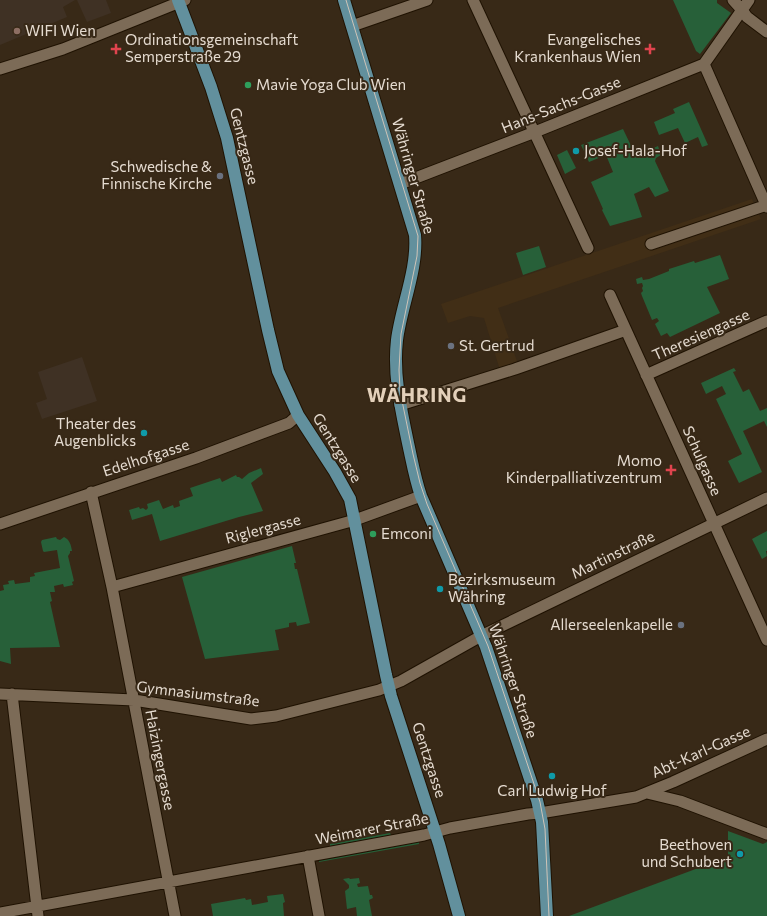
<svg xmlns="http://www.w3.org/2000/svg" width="767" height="916" font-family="Commissioner,sans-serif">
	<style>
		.built { fill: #412e16 }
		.education { fill: #3f3124 }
		.green { fill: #276039 }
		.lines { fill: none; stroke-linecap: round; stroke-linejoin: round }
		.minor-casing { stroke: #1f1202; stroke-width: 13 }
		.major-casing { stroke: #1f1202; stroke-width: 14 }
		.minor { stroke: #7c6b57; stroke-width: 11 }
		.major { stroke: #62909d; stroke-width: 12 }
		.tram { stroke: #cfc4b8; stroke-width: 1 }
		.education-dot { fill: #8d6e63; stroke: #382917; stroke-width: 1.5 }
		.health-dot { fill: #e0444e; stroke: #382917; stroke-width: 1.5 }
		.leisure-dot { fill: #2e9e5b; stroke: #382917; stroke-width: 1.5 }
		.culture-dot { fill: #0f9aa8; stroke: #382917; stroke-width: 1.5 }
		.worship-dot { fill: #6b7280; stroke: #382917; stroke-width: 1.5 }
		.labels { text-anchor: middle; stroke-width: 4; stroke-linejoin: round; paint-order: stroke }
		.poi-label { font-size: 15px; fill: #e5dbd0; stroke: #382917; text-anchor: start }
		.street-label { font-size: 15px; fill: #e5dbd0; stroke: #382917 }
		.district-label { font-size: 19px; font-weight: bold; letter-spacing: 1px; fill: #e3d0ba; stroke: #382917 }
	</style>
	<rect width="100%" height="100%" fill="#382917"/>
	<!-- built -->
	<path class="built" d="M752 199 761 219 498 308 518 364 500 370 484 318 470 316 448 323 441 304Z"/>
	<!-- education -->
	<path class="education" d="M0 0H75L63 7 67 17 0 45Z
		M77 0H106L111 13 87 22Z
		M82 357 97 401 42 419 36 403 47 399 38 372Z"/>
	<!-- green -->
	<path class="green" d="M673 0H717V3L731 13 700 54 696 51Z
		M689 102 708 145 702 147 698 137 685 143 678 128 659 135 654 122 675 113 673 109Z
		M623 129 636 156 658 146 661 155 656 158 655 161 669 191 655 197 649 187 634 194 642 217 610 226 602 210 603 209 591 182 613 172 606 155 589 162 581 145Z
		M567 150 576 168 565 174 557 155Z
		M539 246 546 267 523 275 516 253Z
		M720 255 729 279 707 287 720 313 670 337 667 333 661 336 655 324 659 321 657 318 652 320 642 296 641 293 643 291 642 288 643 286 642 283 637 284 636 279 642 277 643 280 649 279 669 271V269L694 261 695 263Z
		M734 368 736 371 733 372 743 392 749 389 760 411 767 408V427L764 421 743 431 762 472 739 483 728 461 742 454 716 399 726 394 722 386 706 394 701 383Z
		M261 468 263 474 251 483 263 511 239 517 160 541 152 514 132 520 129 510 139 507 140 509 143 508 146 510 148 508 147 504 159 500 163 509 173 505 174 508 180 506 179 501 193 496 190 488 220 478 222 482 236 475 237 477H239L242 479 249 473Z
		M767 531V551H766L767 556 762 559 752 539Z
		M56 537 57 539 60 540 64 537C70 540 71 545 72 551H70V553L68 556 74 581 72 582 73 585 64 587 63 584 54 586 55 592H50L52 601 50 602 60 647 10 648 11 664 0 661V591L4 590 3 585 9 584 8 581 14 580 15 584 30 582V577L35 576 34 573 60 568 57 550 44 552 43 551 41 542 42 540Z
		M292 546 296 563H294L295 569H297L310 623 297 626 296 622 289 623V627L275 630 279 650 205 659 182 577Z
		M728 831 763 844 767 842V916H569L728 857Z
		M390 833 391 835 330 846V844Z
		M419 841V844L319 862V860Z
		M349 878 350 879 359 878 360 883 357 884 358 887 368 886 370 895H372L373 898 369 900 372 916H357L356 907 347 909 345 891 349 888V885L343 879Z
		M283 894 285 902 283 903 284 916H213L211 904 245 898 246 900 251 899 252 905 268 902 267 896Z"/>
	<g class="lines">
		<!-- minor casing -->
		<g class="minor-casing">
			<path id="minor" d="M473 0 588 248
				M733 0 742 10 747 17 767 32
				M352 26 427 0
				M704 64 767 207
				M0 69 63 49 185 0
				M400 184 535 132 704 64 749 0
				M651 244 767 205
				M610 295 767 640
				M646 375 767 321
				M400 405 515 369 626 330
				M91 492 112 587 175 916
				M0 524 196 458 289 423 298 415
				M112 587 355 520 421 496
				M0 694 134 700 251 719 276 716 379 690 401 681 481 636 767 498
				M12 694 38 916
				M647 793 680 801 767 834
				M308 856 319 916
				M0 913 424 835 450 828 528 814 540 813 636 797 673 782 767 739"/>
		</g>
		<!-- major casing -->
		<g class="major-casing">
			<path id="major" d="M178 0 211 87 227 138 268 330 278 371 298 415 335 472 350 499 386 675 391 696 439 844 459 916
				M344 0 415 235C418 269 401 307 397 340 393 375 401 409 408 443 412 461 415 479 421 496L486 647 537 800 542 822 547 916"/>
		</g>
		<!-- minor -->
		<use href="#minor" class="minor"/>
		<!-- major -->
		<use href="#major" class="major"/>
		<!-- tram -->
		<path class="tram" d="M346 0 418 236 417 256 401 334 399 370 400 391 413 454 420 483 427 504 488 646 540 802 545 829 549 916"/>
	</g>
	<!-- markers -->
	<circle class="education-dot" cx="17" cy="31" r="4"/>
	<g class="health-dot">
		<path d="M114 43h4v4h4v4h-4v4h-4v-4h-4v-4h4z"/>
		<path d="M648 43h4v4h4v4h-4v4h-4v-4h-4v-4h4z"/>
		<path d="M669 464h4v4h4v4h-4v4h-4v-4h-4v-4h4z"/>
	</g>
	<g class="leisure-dot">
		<circle cx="248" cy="85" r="4"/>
		<circle cx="373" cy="534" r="4"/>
	</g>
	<g class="culture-dot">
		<circle cx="576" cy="151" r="4"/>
		<circle cx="144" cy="433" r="4"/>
		<circle cx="440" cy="589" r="4"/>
		<circle cx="552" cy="776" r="4"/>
		<circle cx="740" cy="854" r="4"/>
	</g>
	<g class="worship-dot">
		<circle cx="220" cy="176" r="4"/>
		<circle cx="451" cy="346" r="4"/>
		<circle cx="681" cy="625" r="4"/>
	</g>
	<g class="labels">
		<!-- poi labels -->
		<g class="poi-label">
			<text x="25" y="36">WIFI Wien</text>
			<text x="125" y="45">Ordinationsgemeinschaft<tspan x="125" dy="17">Semperstraße 29</tspan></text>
			<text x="641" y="45" text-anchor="end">Evangelisches<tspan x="641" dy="17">Krankenhaus Wien</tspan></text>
			<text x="256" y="90">Mavie Yoga Club Wien</text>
			<text x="584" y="156">Josef-Hala-Hof</text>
			<text x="212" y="172" text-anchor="end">Schwedische &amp;<tspan x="212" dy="17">Finnische Kirche</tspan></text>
			<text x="459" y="351">St. Gertrud</text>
			<text x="136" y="429" text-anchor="end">Theater des<tspan x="136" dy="17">Augenblicks</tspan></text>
			<text x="662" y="466" text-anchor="end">Momo<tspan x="662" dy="17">Kinderpalliativzentrum</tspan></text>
			<text x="381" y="539">Emconi</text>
			<text x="448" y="585">Bezirksmuseum<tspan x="448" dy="17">Währing</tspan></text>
			<text x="673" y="630" text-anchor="end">Allerseelenkapelle</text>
			<text x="552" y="796" text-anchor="middle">Carl Ludwig Hof</text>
			<text x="732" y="850" text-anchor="end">Beethoven<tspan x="732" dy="17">und Schubert</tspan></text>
		</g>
		<!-- street labels -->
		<g class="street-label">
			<text transform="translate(561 105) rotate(-22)" y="5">Hans-Sachs-Gasse</text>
			<text transform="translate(244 146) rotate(76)" y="5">Gentzgasse</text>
			<text transform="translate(413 176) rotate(74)" y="5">Währinger Straße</text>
			<text transform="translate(701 335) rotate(-24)" y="5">Theresiengasse</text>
			<text transform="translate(337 448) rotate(58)" y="5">Gentzgasse</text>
			<text transform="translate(146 458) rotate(-18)" y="5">Edelhofgasse</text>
			<text transform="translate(702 461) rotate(66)" y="5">Schulgasse</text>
			<text transform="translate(263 529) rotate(-15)" y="5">Riglergasse</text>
			<text transform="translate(613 555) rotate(-26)" y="5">Martinstraße</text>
			<text transform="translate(513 681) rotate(71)" y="5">Währinger Straße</text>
			<text transform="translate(198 694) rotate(7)" y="5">Gymnasiumstraße</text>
			<text transform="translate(701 752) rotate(-24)" y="5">Abt-Karl-Gasse</text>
			<text transform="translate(160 760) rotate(79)" y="5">Haizingergasse</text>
			<text transform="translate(429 760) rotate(72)" y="5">Gentzgasse</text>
			<text transform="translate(372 829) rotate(-11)" y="5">Weimarer Straße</text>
		</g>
		<!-- district labels -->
		<g class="district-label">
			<text x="417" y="402">WÄHRING</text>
		</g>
	</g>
</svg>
